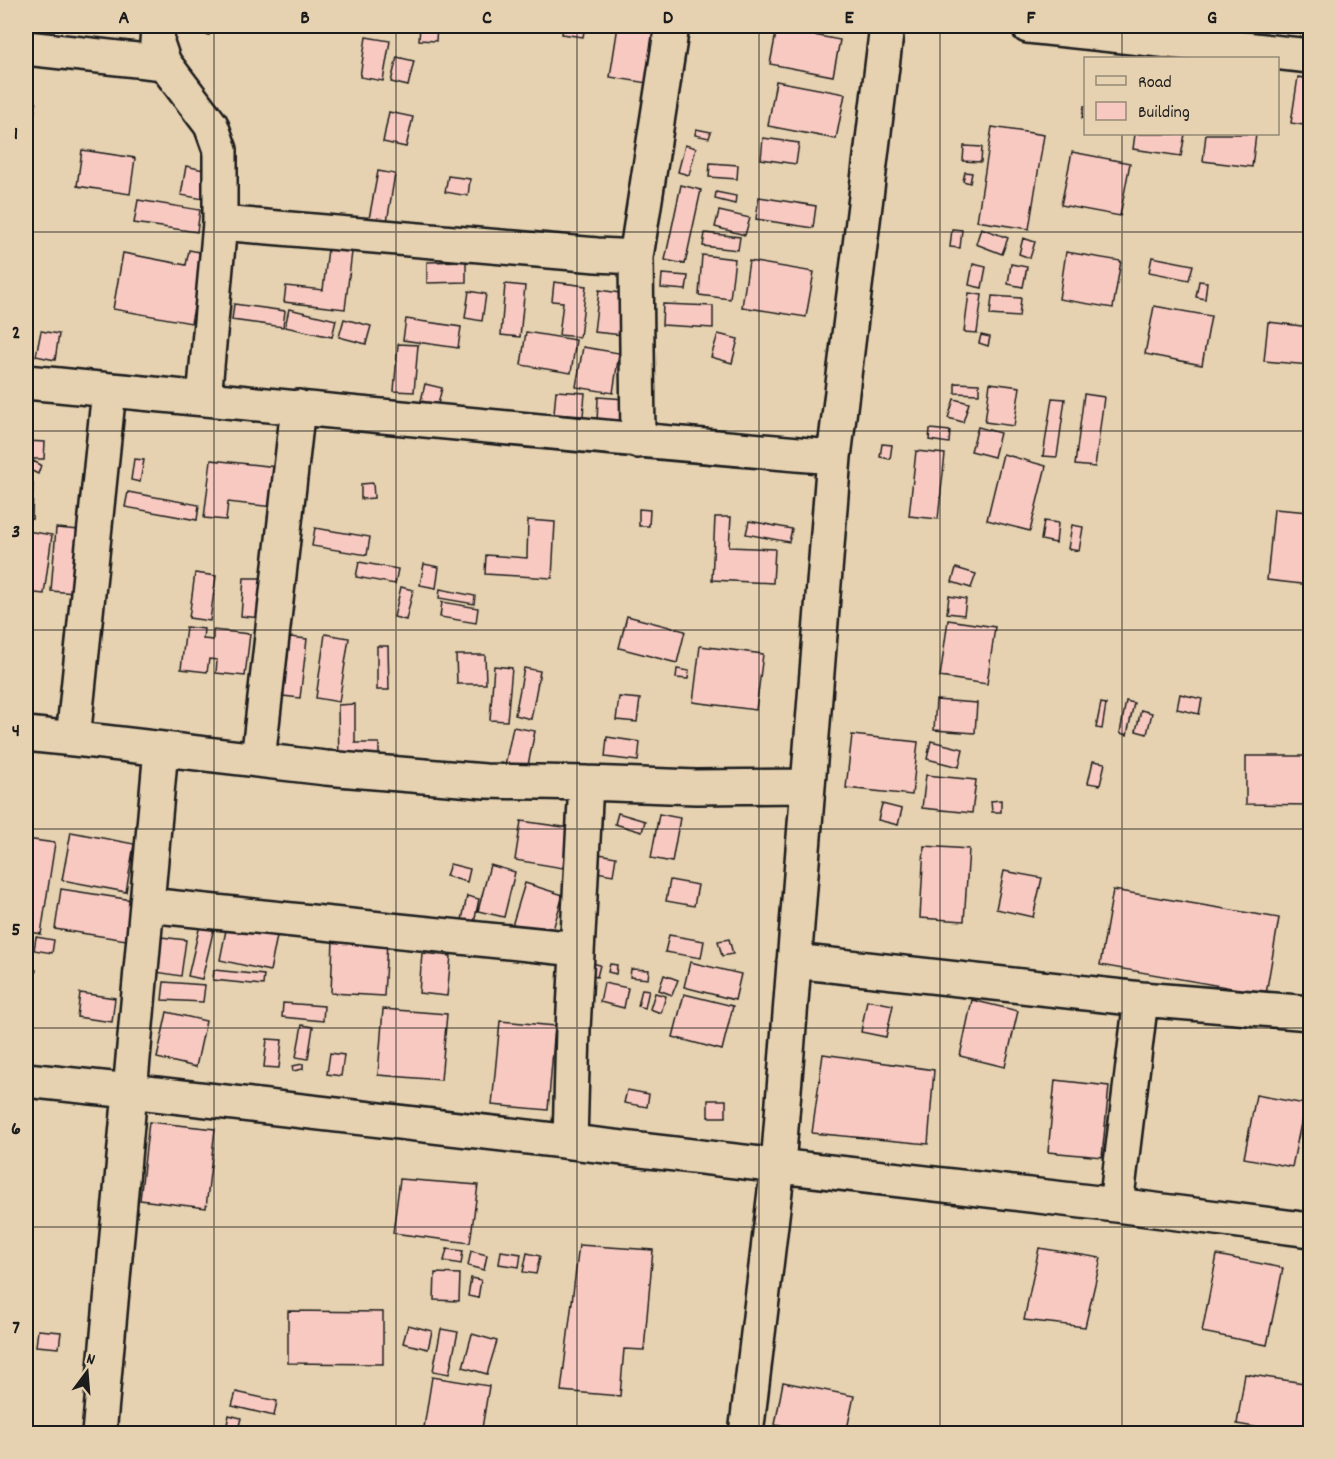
<svg xmlns="http://www.w3.org/2000/svg" width="1336" height="1459" font-family="Dekko,sans-serif">
	<style>
		.building { fill: #f8c9c0; stroke: #1c1c1c; stroke-width: 1.5 }
		.lines { fill: none; stroke-linecap: round; stroke-linejoin: round }
		.minor-casing { stroke: #1c1c1c; stroke-width: 38 }
		.minor { stroke: #e6d2b1; stroke-width: 33 }
		.grid { fill: none; stroke: #1c1c1c; stroke-width: 1.5; stroke-opacity: 0.55 }
		.neatline { fill: none; stroke: #1c1c1c; stroke-width: 2 }
		.grid-label { font-size: 20px; text-anchor: middle; font-weight: bold; fill: #1c1c1c }
	</style>
	<rect width="100%" height="100%" fill="#e6d2b1"/>
	<filter id="ink" filterUnits="userSpaceOnUse"><feTurbulence type="fractalNoise" baseFrequency=".0167" numOctaves="2"/><feDisplacementMap in="SourceGraphic" scale="12" xChannelSelector="R" yChannelSelector="G"/><feConvolveMatrix kernelMatrix="1 2 1 2 8 2 1 2 1" color-interpolation-filters="sRGB"/></filter>
	<g filter="url(#ink)">
		<!-- building -->
		<path class="building" d="M26 26H37L35 36 26 35Z
			M183 26H211L209 35 182 29Z
			M420 26H437L436 41 419 40Z
			M563 26H585L583 37 562 34Z
			M618 26H642L668 29 659 85 610 77Z
			M753 26H763L762 32 752 30Z
			M1193 26H1233L1232 37 1192 32Z
			M777 28 840 40 833 76 770 64Z
			M366 37 390 41 383 81 360 77Z
			M397 57 414 61 408 86 391 82Z
			M1298 77 1310 79V126L1291 123Z
			M776 81 845 94 836 139 768 126Z
			M26 101 36 102 32 128 26 127Z
			M1084 106H1086V118H1082Z
			M389 112 413 117 406 147 383 142Z
			M992 127 1044 135 1029 229 977 221Z
			M696 129 711 132 709 138 695 135Z
			M1135 134H1185L1181 156 1133 149Z
			M1206 134H1256L1252 167 1203 161Z
			M763 138 799 143 796 164 761 159Z
			M685 145 696 148 689 175 678 172Z
			M964 146 982 147 981 162 963 161Z
			M82 150 135 158 130 194 77 186Z
			M1072 152 1130 163 1120 216 1061 205Z
			M710 163 738 165 737 179 709 177Z
			M186 166 208 171 203 199 181 195Z
			M378 171 395 174 387 222 369 219Z
			M965 172 972 173 970 183 963 181Z
			M448 176 470 179 468 196 445 192Z
			M681 185 701 190 685 264 665 260Z
			M716 192 736 196 735 204 715 199Z
			M759 197 816 206 813 228 756 219Z
			M138 200 200 210 197 232 134 223Z
			M719 211 750 218 745 235 715 227Z
			M981 228 1008 238 1002 254 976 244Z
			M952 229 962 230 960 248 950 247Z
			M705 233 740 237 738 250 703 246Z
			M1023 238 1035 242 1030 258 1019 254Z
			M328 249 352 252 345 309 284 302 286 286 323 290Z
			M189 250 205 253 191 323 113 309 123 253 186 265Z
			M1066 252 1121 261 1113 308 1059 299Z
			M702 255 735 259 730 299 699 295Z
			M1152 257 1193 265 1189 280 1149 272Z
			M466 261V282L427 283V262Z
			M749 261 814 272 806 317 742 307Z
			M973 264 986 267 982 288 969 285Z
			M1011 264 1027 267 1023 287 1008 284Z
			M662 274 688 276 686 290 661 288Z
			M1199 281 1207 282 1205 299 1196 297Z
			M554 282 586 286 580 337 559 335 563 302 552 301Z
			M505 284 525 286 520 337 501 335Z
			M599 290 627 294 623 335 594 332Z
			M469 291 486 294 482 321 465 318Z
			M969 293 982 295 977 333 964 332Z
			M992 296 1021 298 1019 317 990 315Z
			M234 304 285 311 283 327 232 320Z
			M663 304 713 306V328L662 325Z
			M1154 306 1211 316 1202 365 1145 354Z
			M289 309 336 320 332 337 285 327Z
			M344 319 371 326 366 344 339 337Z
			M406 319 461 327 458 348 403 340Z
			M1268 322 1310 327V365L1264 361Z
			M41 331 59 334 55 360 36 356Z
			M526 332 576 340 571 373 521 365Z
			M718 334 738 339 732 363 711 357Z
			M981 335 990 337 988 346 979 343Z
			M398 344 418 345 414 392 394 391Z
			M583 347 619 353 613 393 576 387Z
			M955 383 979 384V394L955 393Z
			M990 383 1020 387 1014 426 985 422Z
			M425 384 442 388 438 404 421 401Z
			M556 391 585 393 583 416 554 414Z
			M1084 394 1104 397 1095 467 1075 465Z
			M598 397 625 399 623 426 597 424Z
			M1052 398 1065 399 1057 457 1043 456Z
			M954 399 969 403 963 422 948 418Z
			M978 427 1000 433 994 457 971 451Z
			M930 429 950 431 949 443 929 440Z
			M26 441 45 442 44 459H26Z
			M882 444 892 445 890 459 880 457Z
			M916 451 945 454 938 519 909 516Z
			M1003 454 1046 466 1030 531 987 520Z
			M134 459 144 460 140 482 131 480Z
			M211 460 277 467 273 507 228 502 226 520 204 518Z
			M33 461 41 465 38 474 30 470Z
			M26 483H33L32 519 26 518Z
			M373 483 374 498 361 499V484Z
			M128 492 199 505 197 520 125 507Z
			M639 509 650 510 649 526H639Z
			M1274 509 1310 512V585L1267 580Z
			M715 517H731L729 547 775 549 773 583 712 580Z
			M528 520 555 522 552 578 485 574 486 555 527 558Z
			M749 521 792 529 789 542 746 534Z
			M1044 521 1058 523 1056 543 1041 540Z
			M1072 525 1083 527 1079 551 1068 549Z
			M56 528 80 530 75 593 51 591Z
			M315 528 370 537 367 555 312 546Z
			M27 531 52 535 44 594 26 592Z
			M359 562 398 569 395 584 356 577Z
			M424 564 439 567 436 588 420 585Z
			M956 568 976 574 971 588 952 582Z
			M195 573 216 576 210 621 189 618Z
			M244 578H263L261 618 241 616Z
			M401 587 413 590 406 620 394 617Z
			M440 589 475 596 474 604 439 598Z
			M949 596 966 599 964 615 947 613Z
			M442 602 478 608 476 623 440 617Z
			M627 616 685 631 677 663 619 648Z
			M948 620 995 627 987 684 940 677Z
			M186 627 204 629 203 639 213 640V630L250 634 245 676 216 673 217 660 209 659 207 672 181 669Z
			M325 634 349 638 339 702 316 698Z
			M290 637 307 639 300 698 283 696Z
			M377 646H388L389 690H377Z
			M700 646 763 654 756 710 693 702Z
			M456 655H485L486 684H457Z
			M494 666 512 668 507 721 490 720Z
			M524 668 540 671 531 719 515 715Z
			M677 669 689 671 688 679 676 678Z
			M1180 694 1202 699 1199 714 1177 709Z
			M619 697 640 699 637 722 616 720Z
			M936 700 977 703 975 733 934 730Z
			M1126 701 1134 703 1127 735 1120 733Z
			M1101 703 1106 704 1102 729 1096 728Z
			M355 704V743H379V762L339 763 338 705Z
			M1141 710 1152 713 1147 734 1136 731Z
			M513 727 535 731 526 775 504 770Z
			M852 735 918 742 912 795 846 788Z
			M607 737 640 742 638 761 605 757Z
			M931 741 963 749 959 767 927 759Z
			M1246 756H1309L1308 805 1246 804Z
			M1093 761 1105 763 1100 785 1088 783Z
			M926 775 976 780 972 813 922 808Z
			M1001 800V812H992L991 801Z
			M882 804 902 809 898 825 878 820Z
			M618 813 645 821 642 832 615 824Z
			M659 814 680 818 672 862 651 858Z
			M521 821 570 828 563 868 515 860Z
			M71 832 134 844 126 892 62 880Z
			M26 839 55 843 41 934 26 931Z
			M924 846 969 849 964 921 920 918Z
			M599 854 616 857 613 875 596 872Z
			M450 864 470 869 467 882 446 876Z
			M490 865 515 872 504 917 478 911Z
			M1004 871 1042 878 1033 917 996 909Z
			M670 880 698 885 694 906 666 901Z
			M525 883 563 895 550 940 511 929Z
			M61 889 132 900 126 940 55 929Z
			M1113 890 1279 918 1266 994 1100 965Z
			M467 896 479 899 474 923 462 920Z
			M200 925 214 928 202 979 188 976Z
			M227 925 277 936 270 971 220 960Z
			M669 935 704 941 701 958 665 952Z
			M36 937 54 940 52 953 34 950Z
			M161 937 186 940 181 976 156 972Z
			M333 939 387 941 384 996 331 993Z
			M729 939 733 954 722 956 718 941Z
			M422 953 451 956 447 996 419 993Z
			M588 962 600 965 597 977 585 974Z
			M690 962 741 974 735 1000 684 987Z
			M610 964 617 965 616 974 608 972Z
			M26 967 36 970 33 981 26 979Z
			M631 969 649 970 648 979 630 977Z
			M214 970 264 975 263 985 213 980Z
			M664 975 678 980 672 995 659 990Z
			M164 982 205 985 203 1002 162 1000Z
			M604 983 628 988 624 1008 600 1002Z
			M642 989 649 990 645 1008 638 1006Z
			M80 993 115 998 112 1022 77 1017Z
			M655 993 666 996 661 1013 650 1009Z
			M684 994 733 1006 722 1050 673 1037Z
			M867 1000 893 1005 886 1037 861 1032Z
			M972 1000 1018 1011 1005 1067 960 1056Z
			M283 1003 324 1006 323 1021 282 1017Z
			M383 1009 447 1014 441 1080 378 1075Z
			M167 1012 206 1021 196 1067 157 1058Z
			M500 1021 555 1026 548 1110 492 1105Z
			M302 1025 313 1027 308 1059 296 1057Z
			M267 1039 282 1040 279 1068 264 1067Z
			M330 1053 344 1055 341 1076 327 1074Z
			M823 1054 934 1070 928 1144 812 1133Z
			M303 1064V1069L293 1071 292 1066Z
			M1055 1080 1109 1086 1102 1157 1048 1152Z
			M627 1090 649 1094 647 1107 624 1103Z
			M1256 1095 1305 1104 1292 1167 1244 1158Z
			M708 1100H726V1117H708Z
			M149 1122 215 1129 206 1208 140 1200Z
			M400 1179 478 1185 470 1243 393 1233Z
			M579 1245 653 1250 644 1350 624 1349 620 1396 561 1391Z
			M1039 1248 1101 1258 1085 1327 1024 1320Z
			M447 1249 463 1251 461 1264 444 1261Z
			M471 1251 487 1255 484 1270 468 1266Z
			M501 1251 521 1254 519 1267 499 1264Z
			M527 1253 540 1256 536 1274 523 1272Z
			M1217 1255 1283 1268 1267 1345 1202 1332Z
			M435 1273 460 1274 459 1301 434 1300Z
			M471 1278 481 1280 478 1298 468 1296Z
			M288 1311 383 1312V1364L288 1363Z
			M408 1325 432 1331 428 1349 403 1343Z
			M441 1329 458 1332 449 1374 433 1371Z
			M38 1330 61 1332 59 1348 36 1346Z
			M472 1334 497 1341 487 1374 463 1367Z
			M1245 1374 1310 1384V1434H1294L1237 1424Z
			M432 1377 489 1386 481 1434H423Z
			M783 1382 854 1396 846 1434H820L775 1425Z
			M236 1392 277 1401 274 1416 232 1406Z
			M229 1415 241 1418 237 1434H225Z"/>
		<g class="lines">
			<!-- minor casing -->
			<g class="minor-casing">
				<path id="minor" d="M158 26 157 43 164 63 211 125 220 150V223L204 399
					M1028 26 1310 56
					M26 48 164 63
					M220 223 597 255 636 257 638 441
					M636 257 672 26
					M26 382C295 407 564 435 834 457
					M26 734 103 742 326 768 485 781 586 783 696 787 808 786
					M73 739 109 390
					M258 760 298 407
					M147 905 577 949
					M794 961 1141 999 1310 1013
					M26 1080 130 1091 1116 1205 1310 1230
					M570 1142 573 1029 586 783
					M1116 1205 1141 999
					M99 1434 161 749
					M746 1434 778 1166 834 457 887 26"/>
			</g>
			<!-- minor -->
			<use href="#minor" class="minor"/>
		</g>
	</g>
	<!-- grid -->
	<path class="grid" d="M214 26V1434M396 26V1434M577 26V1434M759 26V1434M940 26V1434M1122 26V58M1122 134V1434M26 232H1310M26 431H1310M26 630H1310M26 829H1310M26 1028H1310M26 1227H1310"/>
	<!-- margin -->
	<rect width="1336" height="1459" fill="none" stroke="#e6d2b1" stroke-width="66"/>
	<!-- legend -->
	<rect x="1084" y="57" width="195" height="78" fill="#e6d2b1" stroke="#958975" stroke-width="1.5"/>
	<rect x="1096" y="76" width="30" height="9" fill="#e6d2b1" stroke="#958975" stroke-width="1.5"/>
	<text x="1138" y="87" font-size="18" fill="#1c1c1c">Road</text>
	<rect x="1096" y="102" width="30" height="18" fill="#f8c9c0" stroke="#958975" stroke-width="1.5"/>
	<text x="1138" y="117" font-size="18" fill="#1c1c1c">Building</text>
	<!-- north arrow -->
	<g transform="translate(87 1372) rotate(16)" stroke="#e6d2b1" stroke-width="4.5" paint-order="stroke">
	<path d="M0-4.5L10 22L0 15L-10 22Z" fill="#1c1c1c"/>
	<text y="-9" font-size="16" font-weight="bold" text-anchor="middle" fill="#1c1c1c">N</text>
	</g>
	<rect x="33" y="33" width="1270" height="1393" class="neatline"/>
	<g class="grid-label">
		<text x="124" y="23">A</text>
		<text x="305" y="23">B</text>
		<text x="487" y="23">C</text>
		<text x="668" y="23">D</text>
		<text x="849" y="23">E</text>
		<text x="1031" y="23">F</text>
		<text x="1212" y="23">G</text>
		<text x="16" y="139">1</text>
		<text x="16" y="338">2</text>
		<text x="16" y="537">3</text>
		<text x="16" y="736">4</text>
		<text x="16" y="935">5</text>
		<text x="16" y="1134">6</text>
		<text x="16" y="1333">7</text>
	</g>
</svg>
